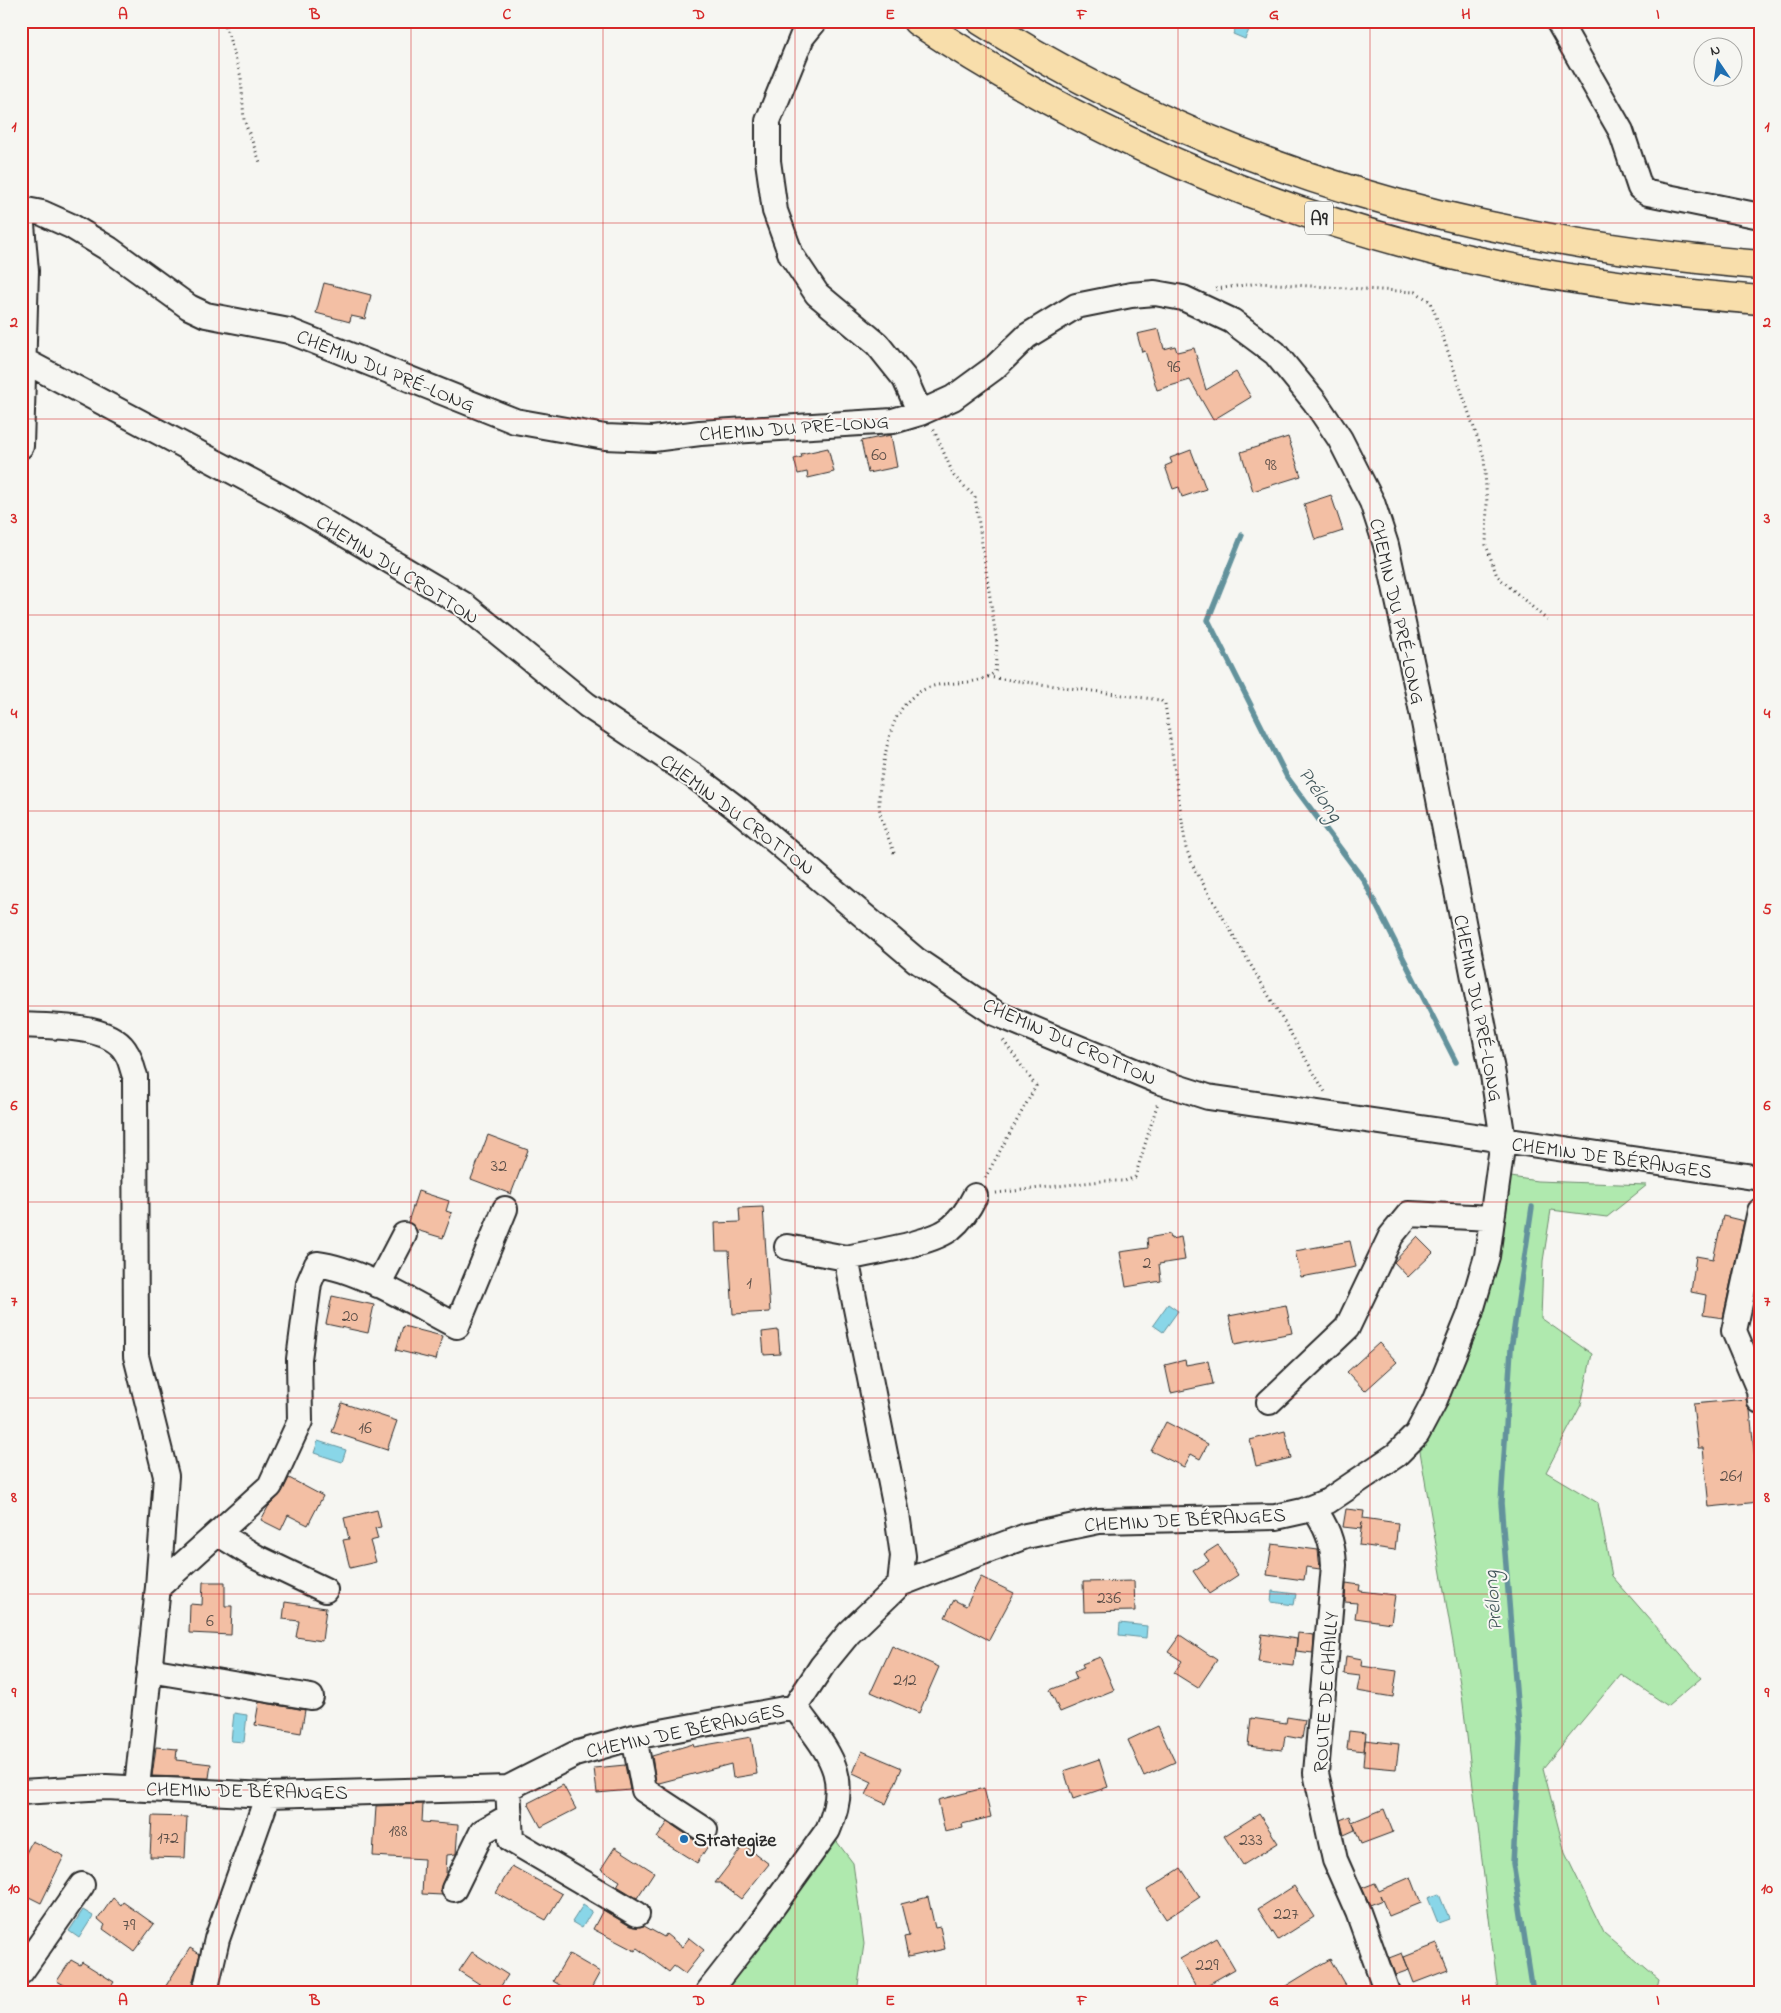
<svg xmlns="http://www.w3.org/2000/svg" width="1781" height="2013" font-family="'Indie Flower',sans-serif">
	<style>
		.green { fill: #afe9ae; stroke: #6d8a6c }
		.water { fill: #89d6e8; stroke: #63929c }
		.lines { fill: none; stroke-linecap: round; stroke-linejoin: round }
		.stream { stroke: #63929c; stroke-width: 5.5 }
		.building { fill: #f3bfa4; stroke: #2b2b2b }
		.minor-casing { stroke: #2b2b2b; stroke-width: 28 }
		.highway-casing { stroke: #2b2b2b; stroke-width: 31 }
		.path { stroke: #2b2b2b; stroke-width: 3; stroke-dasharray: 1 4; stroke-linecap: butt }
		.minor { stroke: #f6f6f2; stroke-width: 24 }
		.highway { stroke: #f8deab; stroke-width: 28 }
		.grid { fill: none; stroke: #d62828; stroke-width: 1; stroke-opacity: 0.55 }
		.poi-dot { fill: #1f6fb2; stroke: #f6f6f2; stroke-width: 2 }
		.labels { text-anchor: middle; stroke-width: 4; stroke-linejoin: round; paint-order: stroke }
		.number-label { font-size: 18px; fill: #5d5049 }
		.shield { fill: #f6f6f2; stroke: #686867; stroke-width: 1 }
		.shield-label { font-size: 19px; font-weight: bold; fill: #2b2b2b }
		.street-label { font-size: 20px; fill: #2b2b2b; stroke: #f6f6f2 }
		.poi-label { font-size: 20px; font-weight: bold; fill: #2b2b2b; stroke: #f6f6f2; text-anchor: start }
		.water-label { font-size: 21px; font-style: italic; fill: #42565a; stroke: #f6f6f2 }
		.neatline { fill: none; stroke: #d62828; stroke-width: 2 }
		.grid-label { font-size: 16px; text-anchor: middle; font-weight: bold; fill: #d62828 }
	</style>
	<rect width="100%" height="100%" fill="#f6f6f2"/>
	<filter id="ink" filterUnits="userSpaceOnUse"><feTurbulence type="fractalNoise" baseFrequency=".02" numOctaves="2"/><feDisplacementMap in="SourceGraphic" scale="10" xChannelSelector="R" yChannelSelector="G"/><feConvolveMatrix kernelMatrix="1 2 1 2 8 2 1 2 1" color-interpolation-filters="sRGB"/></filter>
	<g filter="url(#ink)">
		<!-- green -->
		<path class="green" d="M1498 1175 1537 1181 1647 1185 1607 1217 1551 1210 1543 1261 1541 1318 1592 1354 1581 1405 1546 1472 1598 1503 1612 1576 1701 1678 1668 1706 1621 1674 1543 1768 1565 1853 1604 1933 1659 1980 1656 1992H1498L1462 1695 1417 1434 1435 1402Z
			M828 1830 853 1863 864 1944 857 1992H708Z"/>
		<!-- water -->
		<path class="water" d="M1239 21H1253L1245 39 1233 34Z
			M1168 1304 1178 1311 1163 1332 1153 1325Z
			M318 1441 346 1450 342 1462 314 1453Z
			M1272 1591 1296 1594 1294 1605 1271 1602Z
			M1120 1623 1147 1626 1146 1638 1119 1635Z
			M234 1713 247 1715 244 1742 231 1741Z
			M1439 1894 1449 1919 1438 1923 1428 1898Z
			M583 1905 592 1911 582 1928 572 1922Z
			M83 1910 93 1916 79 1938 69 1931Z"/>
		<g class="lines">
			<!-- stream -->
			<path class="stream" d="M1242 535 1208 620 1287 777 1363 879 1456 1062
				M1532 1207 1511 1349 1501 1503 1520 1740 1513 1863 1533 1992"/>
		</g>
		<!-- building -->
		<path class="building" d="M324 283 371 295 365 319 351 316 350 322 316 313Z
			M1159 329 1164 349 1175 346 1177 352 1194 348 1206 390 1236 372 1251 397 1213 420 1190 380 1157 390 1145 351 1142 352 1137 334Z
			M891 435 897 467 868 473 861 441Z
			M1288 437 1301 476 1253 491 1241 452Z
			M828 448 834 472 808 478 807 472 798 474 794 459 802 457 801 454Z
			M1191 450 1206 489 1182 497 1179 487 1173 489 1165 466 1172 463 1170 458Z
			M1331 495 1343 531 1315 540 1304 504Z
			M488 1135 528 1150 511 1194 471 1179Z
			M418 1191 449 1201 446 1211 452 1213 443 1238 416 1230 408 1222Z
			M763 1207 770 1312 733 1314 729 1251H716L715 1223 740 1222 739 1208Z
			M1723 1216 1744 1221 1723 1318 1703 1315 1706 1295 1691 1292 1696 1256 1713 1259Z
			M1170 1234 1171 1239 1181 1237 1185 1260 1159 1264 1161 1281 1126 1287 1120 1252 1148 1248 1147 1238Z
			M1417 1237 1433 1253 1408 1277 1394 1262Z
			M1350 1241 1356 1267 1301 1277 1295 1251Z
			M332 1296 374 1305 368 1333 326 1324Z
			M1286 1305 1292 1333 1235 1344 1229 1316Z
			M403 1326 442 1336 436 1360 396 1350Z
			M778 1330 780 1354 764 1355 762 1332Z
			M1379 1343 1397 1362 1365 1391 1347 1372Z
			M1185 1360 1186 1365 1208 1361 1213 1384 1171 1393 1165 1365Z
			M1746 1399 1750 1410 1759 1502 1709 1507 1703 1448H1698L1693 1404Z
			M342 1403 397 1421 387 1450 332 1432Z
			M1166 1422 1208 1444 1200 1459 1191 1454 1184 1467 1151 1451Z
			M1285 1431 1291 1458 1256 1466 1250 1440Z
			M289 1478 323 1496 308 1525 288 1515 281 1530 261 1520 268 1507 282 1492Z
			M1346 1509 1364 1511 1363 1518 1398 1523 1395 1550 1359 1545 1362 1522 1361 1529 1343 1527Z
			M377 1510 381 1527 375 1528 378 1539 370 1541 376 1562 350 1568 343 1540 349 1539 344 1518Z
			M1272 1544 1318 1550 1320 1569 1306 1567 1304 1580 1267 1575Z
			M1218 1545 1238 1575 1209 1594 1193 1571 1209 1561 1204 1554Z
			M981 1577 1014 1593 989 1640 945 1617 954 1600 966 1606Z
			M1134 1581 1135 1611 1084 1612 1083 1582Z
			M203 1582H225V1606H232L231 1635 189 1633 190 1604 202 1605Z
			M1346 1583 1360 1585 1359 1591 1395 1595 1391 1623 1355 1618 1357 1603 1345 1602Z
			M285 1602 326 1608 322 1641 296 1637 299 1621 283 1619Z
			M1298 1633 1314 1635 1313 1653 1296 1651Z
			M1262 1634 1297 1639 1294 1666 1258 1662Z
			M1180 1635 1217 1660 1198 1688 1174 1673 1182 1661 1168 1652Z
			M892 1646 939 1667 919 1713 871 1692Z
			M1346 1656 1362 1659 1361 1666 1397 1671 1393 1697 1357 1691 1360 1676 1344 1674Z
			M1100 1657 1114 1690 1060 1712 1050 1690 1077 1679 1074 1672 1084 1668 1082 1664Z
			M259 1702 305 1710 301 1733 255 1725Z
			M1287 1717 1305 1720 1302 1739 1285 1736 1283 1750 1248 1746 1251 1718 1286 1723Z
			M1158 1726 1175 1762 1144 1776 1128 1740Z
			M1349 1731 1366 1733 1364 1751 1347 1749Z
			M751 1737 757 1774 733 1778 731 1764 659 1783 656 1782 652 1756 693 1744 694 1747Z
			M1365 1740 1399 1744 1396 1769 1363 1766Z
			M156 1747 177 1749 176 1760 211 1764 209 1778 152 1776Z
			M862 1751 902 1768 886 1804 866 1795 872 1782 853 1773Z
			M1099 1759 1108 1787 1073 1799 1064 1771Z
			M625 1765 630 1790 597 1793 594 1768Z
			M563 1785 576 1809 541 1827 528 1803Z
			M984 1788 991 1817 962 1824 963 1828 945 1832 938 1800Z
			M423 1804 422 1822 458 1825 456 1854 447 1855 446 1874 440 1889 442 1895 422 1894 424 1859 373 1856 376 1806Z
			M1384 1809 1393 1832 1361 1844 1353 1823 1355 1830 1344 1835 1340 1820 1350 1816 1352 1822Z
			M1259 1814 1278 1843 1243 1865 1224 1836Z
			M152 1816 187 1817 185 1858 150 1857Z
			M668 1822 697 1842 710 1843 697 1863 657 1838Z
			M32 1841 64 1856 41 1903 21 1893V1863Z
			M744 1845 769 1864 741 1899 720 1883H715Z
			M615 1847 654 1872 637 1898 617 1886 620 1881 601 1869Z
			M512 1866 562 1894 546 1920 496 1893Z
			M1181 1868 1200 1897 1166 1919 1147 1890Z
			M1411 1877 1421 1903 1389 1916 1380 1895 1382 1900 1370 1905 1362 1888 1375 1883 1379 1891Z
			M1294 1886 1314 1917 1278 1940 1258 1909Z
			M928 1897 935 1928 940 1927 945 1949 908 1957 904 1937 909 1936 901 1904Z
			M113 1898 121 1905 123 1902 154 1924 134 1951 103 1929 105 1925 98 1919Z
			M603 1910 630 1926H644L664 1937 666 1934 682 1947 689 1938 704 1950 685 1974 674 1966 669 1972 637 1948 635 1951 593 1929Z
			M1217 1938 1235 1969 1198 1990 1180 1959Z
			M1437 1944 1448 1970 1414 1983 1404 1957Z
			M190 1948 200 1954 190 1992H162Z
			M472 1952 508 1975 497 1992H492L459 1971Z
			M1402 1953 1409 1970 1395 1975 1389 1958Z
			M569 1954 600 1972 589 1992H571L553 1981Z
			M1330 1959 1349 1992H1276Z
			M71 1960 80 1965 82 1962 114 1982 107 1992H62L66 1986 57 1981Z"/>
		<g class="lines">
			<!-- minor casing -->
			<g class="minor-casing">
				<path id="minor" d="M815 21 802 37 768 121V161L775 211 791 255 817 294 877 344 905 379 920 413
					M1558 21 1621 131 1640 188 1648 193 1760 216
					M21 209 42 213 71 226 109 249 189 307 206 315 289 331 515 421 605 437 653 439 700 433 893 421 920 413 953 398 994 368 1027 336 1076 306 1131 295 1155 293 1183 298 1232 321 1275 353 1315 402 1340 439 1372 502 1386 545 1420 702 1493 1075 1503 1140 1208 1097 1158 1081 995 1013 916 960 739 810 694 776 587 705 463 604 285 499 21 359
					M21 213 26 271 21 446
					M21 1025C50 1027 112 1023 127 1054 131 1060 132 1069 135 1076L136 1356 166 1476 158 1587
					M1760 1211 1734 1331 1759 1390 1760 1401
					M787 1247 846 1258
					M378 1285 404 1235
					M1269 1402 1347 1328 1391 1236 1409 1214 1492 1218
					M1313 1507C1326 1526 1333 1541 1334 1565L1316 1773 1335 1860 1358 1912 1387 1992
					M219 1534 256 1557 325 1590
					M900 1584 903 1556 897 1514 846 1258C872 1252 932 1244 951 1228 961 1220 969 1208 975 1196
					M149 1670 311 1697
					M634 1737 644 1790 705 1830
					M137 1787 158 1587 270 1486 300 1421 299 1359 309 1283 317 1264C360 1269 418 1306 457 1326L505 1209
					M508 1788 511 1840 637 1914
					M21 1792 106 1787 268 1795 508 1788 575 1754 634 1737 795 1707 822 1666 849 1633 900 1584 959 1561 1026 1536 1099 1521 1276 1517 1303 1511 1328 1501 1396 1455 1417 1434 1434 1402 1470 1314 1487 1256 1503 1140 1760 1178
					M454 1889 482 1832 510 1816
					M21 1972 82 1885
					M205 1992 217 1939 268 1795
					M708 1992 754 1933 828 1830C853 1773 826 1751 795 1707"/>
			</g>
			<!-- highway casing -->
			<g class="highway-casing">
				<path id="highway" d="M917 21C1068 121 1233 197 1408 244 1522 275 1642 291 1760 300
					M981 21C1221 173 1479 242 1760 265"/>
			</g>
			<!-- path -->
			<path class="path" d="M224 21 241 77 244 120 260 162
				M1216 289 1259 283 1416 292 1431 302 1484 457 1487 503 1486 545 1497 576 1547 620
				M988 677 1160 700 1165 704 1186 848 1194 868 1325 1092
				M894 853C890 841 884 829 881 817 877 802 880 783 883 768 888 737 895 699 930 687 952 680 976 687 995 672L997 644 975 497 954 476 933 428
				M985 1178 1036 1086 1003 1040
				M996 1193 1102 1181H1125L1135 1177 1158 1102"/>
			<!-- minor -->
			<use href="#minor" class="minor"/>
			<!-- highway -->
			<use href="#highway" class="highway"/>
		</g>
	</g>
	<!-- grid -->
	<path class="grid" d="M219 21V1992M411 21V1992M603 21V1992M795 21V1992M986 21V1992M1178 21V1992M1370 21V1992M1562 21V1992M21 223H1760M21 419H1760M21 615H1760M21 811H1760M21 1006H1760M21 1202H1760M21 1398H1760M21 1594H1760M21 1790H1760"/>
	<!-- markers -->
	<circle class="poi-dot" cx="684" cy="1839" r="5"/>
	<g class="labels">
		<!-- number labels -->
		<g class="number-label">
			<text x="1174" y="372">96</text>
			<text x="879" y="460">60</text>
			<text x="1271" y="470">98</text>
			<text x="499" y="1171">32</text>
			<text x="1147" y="1268">2</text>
			<text x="749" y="1288">1</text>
			<text x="350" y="1321">20</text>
			<text x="365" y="1433">16</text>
			<text x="1731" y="1481">261</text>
			<text x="1109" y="1603">236</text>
			<text x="210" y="1626">6</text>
			<text x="905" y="1685">212</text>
			<text x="398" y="1836">188</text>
			<text x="168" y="1843">172</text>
			<text x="1251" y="1845">233</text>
			<text x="1286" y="1919">227</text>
			<text x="129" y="1930">79</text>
			<text x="1207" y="1970">229</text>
		</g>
		<!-- shield labels -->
		<rect class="shield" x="1305" y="201.5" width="28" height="33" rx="4"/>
		<g class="shield-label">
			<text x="1319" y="225">A9</text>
		</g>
		<!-- street labels -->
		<g class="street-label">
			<text transform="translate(386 370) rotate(22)" y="7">CHEMIN DU PRÉ-LONG</text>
			<text transform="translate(794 427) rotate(-4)" y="7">CHEMIN DU PRÉ-LONG</text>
			<text transform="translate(398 569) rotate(32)" y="7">CHEMIN DU CROTTON</text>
			<text transform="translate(1398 611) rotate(77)" y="7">CHEMIN DU PRÉ-LONG</text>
			<text transform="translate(738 814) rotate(37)" y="7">CHEMIN DU CROTTON</text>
			<text transform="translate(1479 1008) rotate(79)" y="7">CHEMIN DU PRÉ-LONG</text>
			<text transform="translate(1070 1041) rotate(24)" y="7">CHEMIN DU CROTTON</text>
			<text transform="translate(1612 1157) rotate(8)" y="7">CHEMIN DE BÉRANGES</text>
			<text transform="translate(1185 1519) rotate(-3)" y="7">CHEMIN DE BÉRANGES</text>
			<text transform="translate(1325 1692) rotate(-86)" y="7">ROUTE DE CHAILLY</text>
			<text transform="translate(685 1730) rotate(-12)" y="7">CHEMIN DE BÉRANGES</text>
			<text transform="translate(247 1790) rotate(1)" y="7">CHEMIN DE BÉRANGES</text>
		</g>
		<!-- poi labels -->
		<g class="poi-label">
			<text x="694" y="1846">Strategize</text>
		</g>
		<!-- water labels -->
		<g class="water-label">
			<text transform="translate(1321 794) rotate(55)" y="7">Prélong</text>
			<text transform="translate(1492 1601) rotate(-95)" y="7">Prélong</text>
		</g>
	</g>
	<!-- margin -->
	<rect width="1781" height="2013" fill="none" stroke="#f6f6f2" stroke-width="55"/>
	<!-- north arrow -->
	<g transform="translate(1718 62) rotate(347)"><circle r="24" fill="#f6f6f2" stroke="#a5a5a2"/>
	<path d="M0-4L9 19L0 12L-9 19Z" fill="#1f6fb2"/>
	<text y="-8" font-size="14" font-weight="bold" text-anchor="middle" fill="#2b2b2b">N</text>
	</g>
	<rect x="28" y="28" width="1726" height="1958" class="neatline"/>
	<g class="grid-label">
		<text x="123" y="19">A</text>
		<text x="315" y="19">B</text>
		<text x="507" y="19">C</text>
		<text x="699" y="19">D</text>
		<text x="890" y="19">E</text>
		<text x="1082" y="19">F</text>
		<text x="1274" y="19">G</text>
		<text x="1466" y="19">H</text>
		<text x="1658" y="19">I</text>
		<text x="14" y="131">1</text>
		<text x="1767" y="131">1</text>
		<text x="14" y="327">2</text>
		<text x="1767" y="327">2</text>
		<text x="14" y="523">3</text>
		<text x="1767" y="523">3</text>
		<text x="14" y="718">4</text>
		<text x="1767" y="718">4</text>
		<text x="14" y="914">5</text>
		<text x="1767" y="914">5</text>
		<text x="14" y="1110">6</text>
		<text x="1767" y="1110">6</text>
		<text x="14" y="1306">7</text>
		<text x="1767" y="1306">7</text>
		<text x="14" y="1502">8</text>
		<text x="1767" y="1502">8</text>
		<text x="14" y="1697">9</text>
		<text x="1767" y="1697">9</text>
		<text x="14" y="1893">10</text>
		<text x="1767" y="1893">10</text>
		<text x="123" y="2005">A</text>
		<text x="315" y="2005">B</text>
		<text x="507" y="2005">C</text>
		<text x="699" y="2005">D</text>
		<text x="890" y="2005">E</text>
		<text x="1082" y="2005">F</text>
		<text x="1274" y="2005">G</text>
		<text x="1466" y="2005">H</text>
		<text x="1658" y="2005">I</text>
	</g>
</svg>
